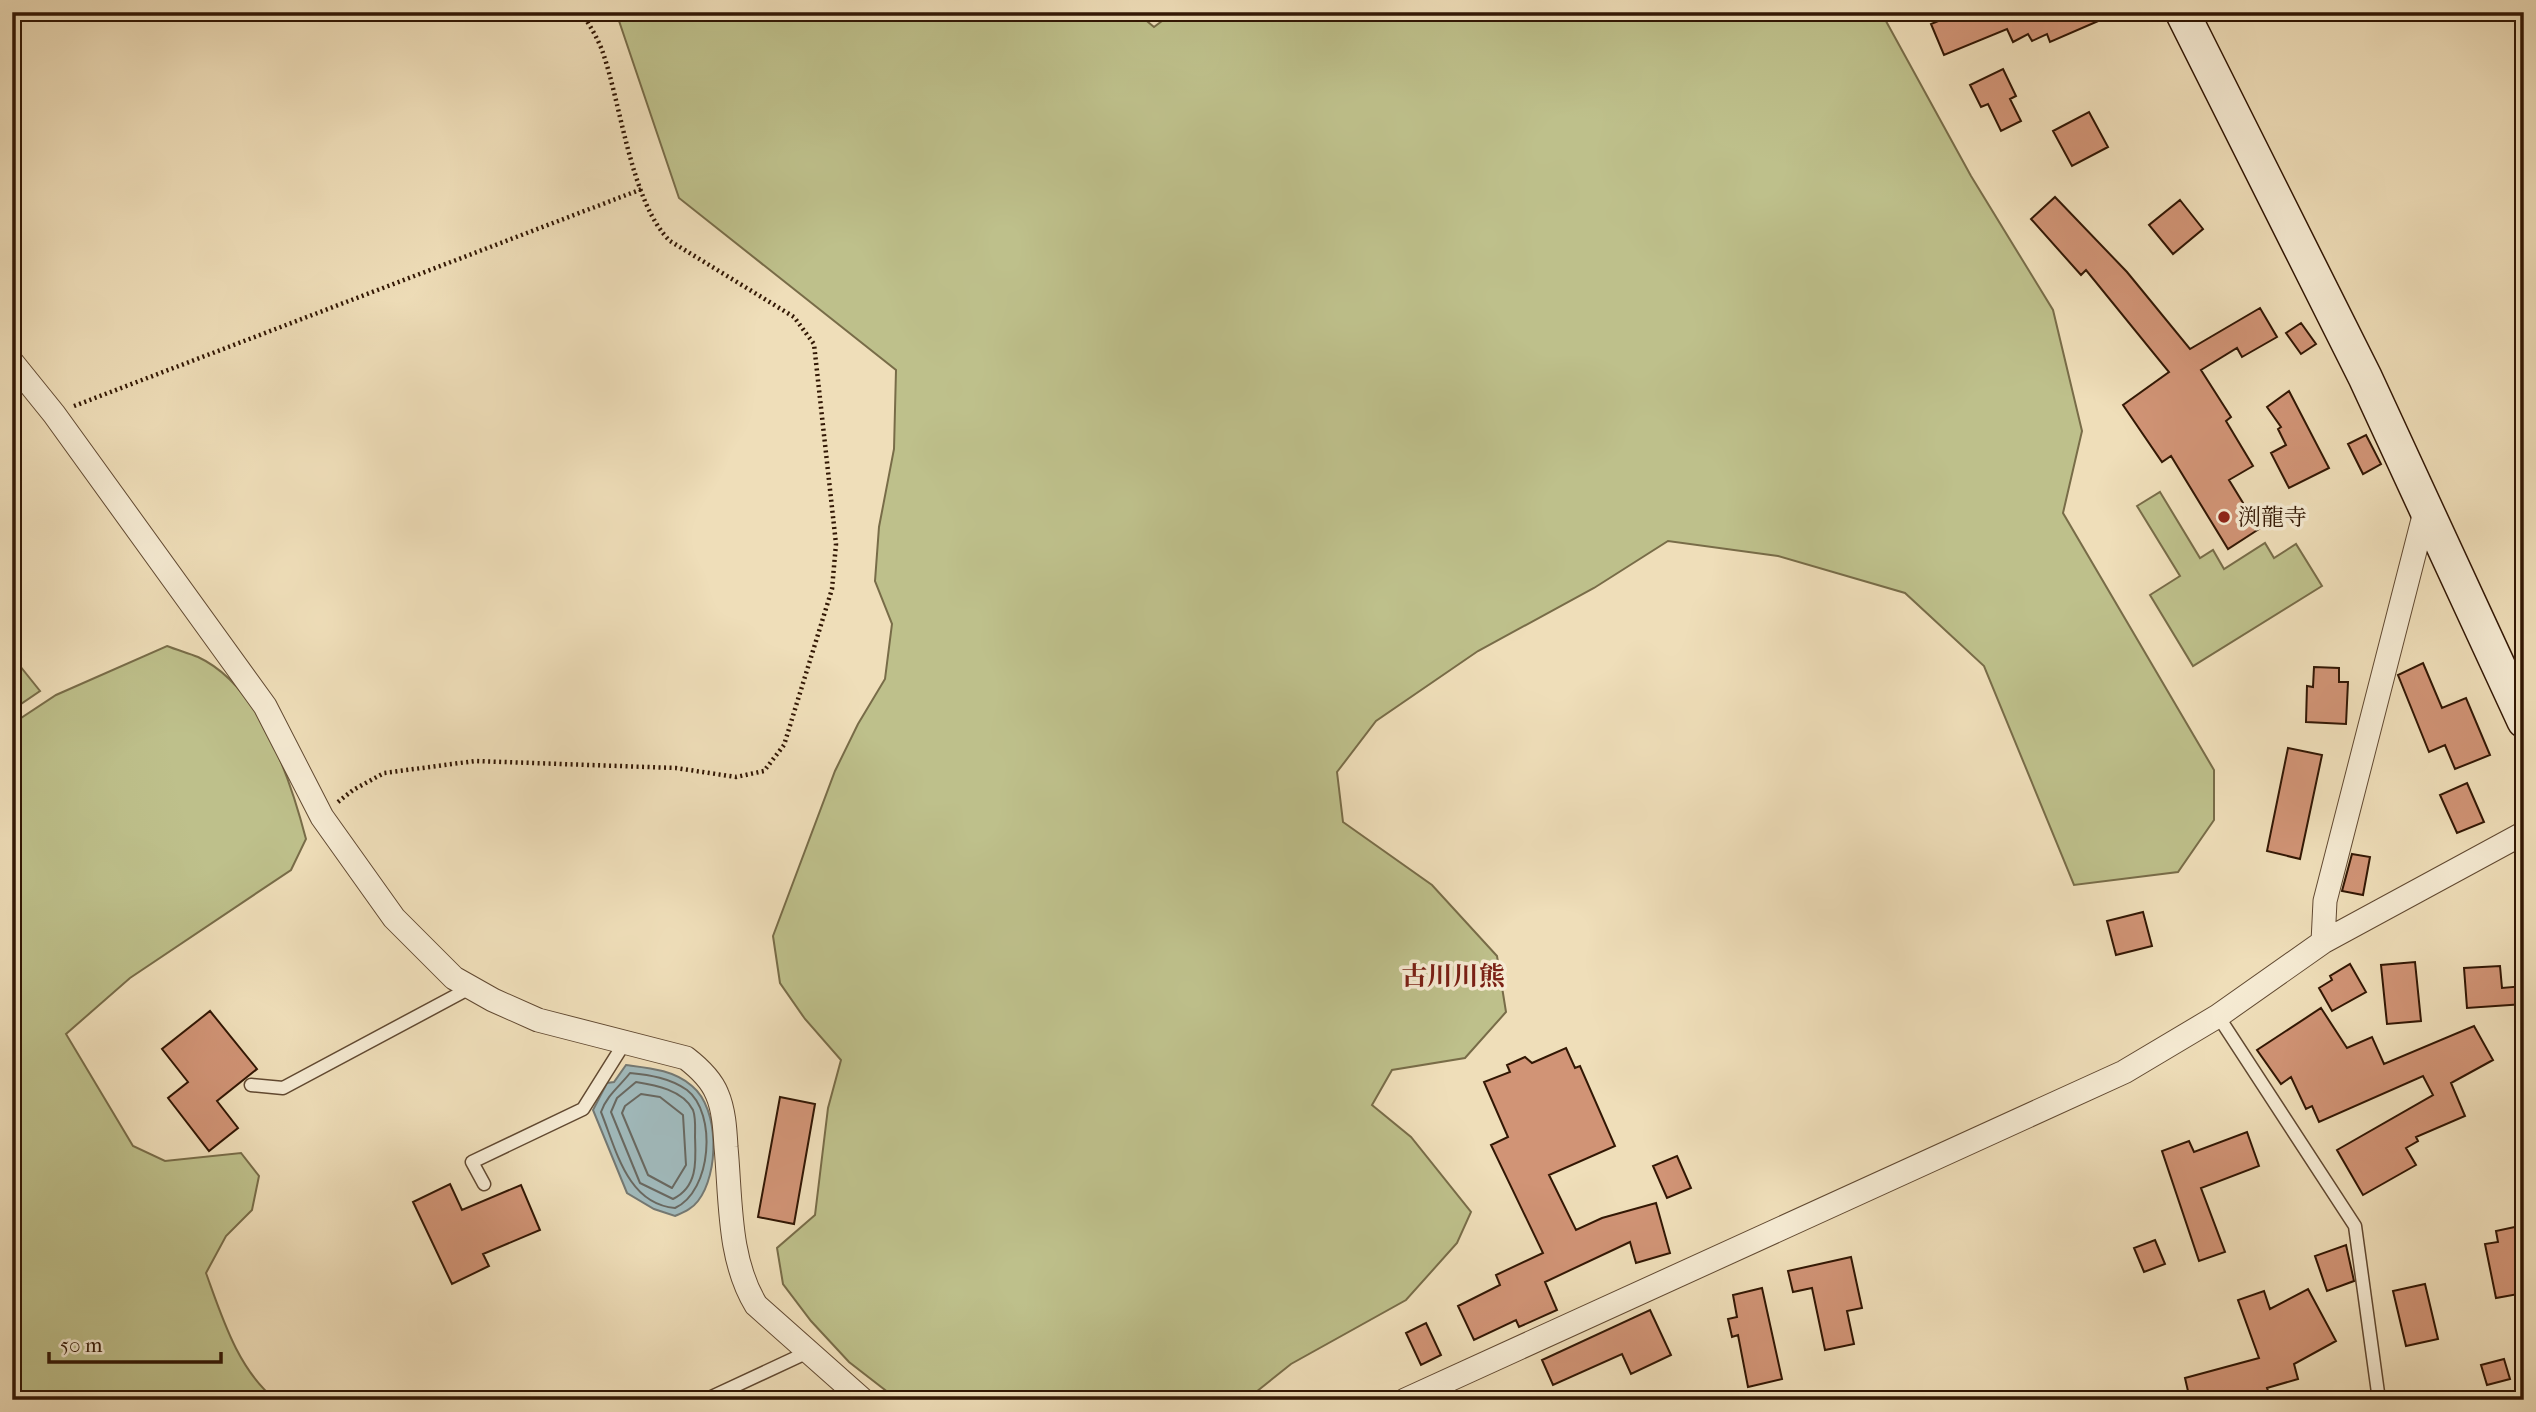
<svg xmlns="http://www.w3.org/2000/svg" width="2536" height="1412" font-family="'IM FELL French Canon','Noto Serif JP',serif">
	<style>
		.green { fill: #bec08b; stroke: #786c48; stroke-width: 2 }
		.water { fill: #a0b9bb; stroke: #747872; stroke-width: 2 }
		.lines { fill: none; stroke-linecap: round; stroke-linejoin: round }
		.shore { stroke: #696860; stroke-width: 2 }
		.building { fill: #d19476; stroke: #321704; stroke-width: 2 }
		.lane-casing { stroke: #614931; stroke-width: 15 }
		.street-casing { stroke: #614931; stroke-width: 25 }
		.secondary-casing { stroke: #321704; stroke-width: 36 }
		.path { stroke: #321704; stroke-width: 4.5; stroke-dasharray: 2 3.5; stroke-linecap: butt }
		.lane { stroke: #f5ead2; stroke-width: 12 }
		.street { stroke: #f5ead2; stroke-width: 23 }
		.secondary { stroke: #f5ead2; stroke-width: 33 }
		.poi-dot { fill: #8f2418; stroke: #f5ead2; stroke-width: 2.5 }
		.labels { text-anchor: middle; stroke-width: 7; stroke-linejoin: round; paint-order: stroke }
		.poi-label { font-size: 23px; fill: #321704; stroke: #f5ead2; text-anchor: start }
		.quarter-label { font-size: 26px; font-weight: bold; fill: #7a1f14; stroke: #f5ead2 }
	</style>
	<rect width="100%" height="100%" fill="#efdeb9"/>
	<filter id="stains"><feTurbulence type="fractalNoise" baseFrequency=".00286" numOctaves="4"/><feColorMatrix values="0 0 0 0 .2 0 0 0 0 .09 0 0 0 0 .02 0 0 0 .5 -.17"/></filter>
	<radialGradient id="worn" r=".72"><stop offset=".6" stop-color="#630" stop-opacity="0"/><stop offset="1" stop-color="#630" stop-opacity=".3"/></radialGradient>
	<!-- green -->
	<path class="green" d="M616 12H1136L1154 27 1174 12H1881L1971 176 2053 310 2082 431 2063 513 2214 770V820L2178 872 2074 885 1984 666 1905 593 1778 556 1668 541 1594 588 1478 651 1376 721 1337 772 1343 822 1432 885 1497 956 1506 1012 1465 1058 1392 1070 1372 1105 1411 1137 1471 1212 1457 1243 1406 1300 1291 1364 1246 1400H898L849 1362 811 1321 783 1284 777 1248 815 1215 828 1108 841 1060 805 1019 780 983 773 936 835 771 858 724 885 679 892 624 875 581 879 527 894 449 896 370 679 198Z
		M2160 492 2200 558 2213 550 2224 569 2265 543 2274 558 2296 544 2322 586 2193 666 2150 595 2180 576 2137 506Z
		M167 646C177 650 188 653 198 657 260 686 290 778 306 839L291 870 130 978 66 1034 133 1146 165 1161 241 1153 259 1176 252 1210 226 1236 206 1273C222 1317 238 1370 276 1400H12V724L56 695Z
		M12 656 40 691 12 710Z"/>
	<!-- water -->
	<path class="water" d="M626 1065C649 1068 674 1070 692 1086 720 1109 719 1174 698 1201 692 1209 684 1212 675 1216L654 1209 627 1193 593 1110 607 1083 614 1082Z"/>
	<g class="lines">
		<!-- shore -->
		<path class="shore" d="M630 1073C650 1075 670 1078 687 1090 717 1113 712 1191 675 1208 627 1204 616 1149 601 1112 607 1095 620 1086 630 1073Z
			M636 1082C655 1085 683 1090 693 1110 696 1118 695 1129 695 1137 696 1161 698 1187 673 1199L640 1183 611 1112 617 1098Z
			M641 1094 660 1097 683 1115 686 1165 672 1188 648 1175 622 1113 625 1106Z"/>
	</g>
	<!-- building -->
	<path class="building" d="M1960 12H2119L2050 42 2047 34 2032 41 2028 34 2013 42 2007 29 1944 55 1931 24Z
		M2003 69 2016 96 2010 99 2021 121 2001 131 1988 104 1981 107 1970 85Z
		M2089 112 2108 147 2072 166 2053 131Z
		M2055 197 2127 272 2190 349 2260 308 2277 337 2242 357 2237 348 2201 370 2231 417 2226 421 2253 466 2229 480 2259 529 2228 549 2171 456 2162 462 2123 405 2169 372 2086 270 2081 275 2031 219Z
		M2180 200 2203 229 2173 254 2149 225Z
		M2301 323 2316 344 2301 354 2286 333Z
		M2289 391 2329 468 2289 488 2271 453 2286 445 2278 429 2281 427 2267 407Z
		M2366 435 2381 464 2363 474 2348 444Z
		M2423 663 2442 708 2466 698 2490 755 2455 769 2445 745 2429 752 2398 675Z
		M2314 667 2339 668V682H2348L2346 724 2306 722 2307 686 2313 687Z
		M2288 748 2322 755 2300 859 2267 851Z
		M2467 783 2484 822 2457 833 2440 795Z
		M2352 854 2370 857 2363 895 2342 891Z
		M2143 912 2152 946 2116 955 2107 921Z
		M2415 962 2421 1021 2387 1024 2381 965Z
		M2350 964 2366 992 2332 1011 2319 988 2332 980 2330 976Z
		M2500 966 2502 988 2524 986V1004L2467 1008 2464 968Z
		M2321 1008 2347 1048 2372 1037 2384 1064 2474 1026 2493 1060 2451 1083 2465 1116 2416 1137 2418 1141 2406 1148 2416 1165 2363 1195 2337 1150 2433 1095 2423 1076 2319 1122 2312 1106 2306 1109 2291 1077 2281 1084 2257 1050Z
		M210 1011 257 1069 217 1101 238 1128 209 1151 168 1098 188 1082 162 1049Z
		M1566 1048 1575 1068 1580 1066 1615 1146 1549 1175 1576 1230 1602 1218 1656 1203 1670 1253 1636 1263 1630 1242 1545 1282 1557 1310 1519 1327 1516 1320 1474 1340 1458 1306 1500 1285 1496 1275 1543 1253 1491 1145 1508 1137 1484 1082 1510 1072 1507 1065 1525 1057 1532 1063Z
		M780 1097 815 1104 794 1224 758 1217Z
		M2247 1132 2259 1166 2201 1188 2225 1252 2199 1261 2162 1151 2189 1141 2194 1152Z
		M1677 1156 1691 1188 1667 1198 1653 1166Z
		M450 1184 462 1210 521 1185 540 1230 483 1254 489 1266 452 1284 413 1202Z
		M2524 1225V1293L2496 1298 2485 1244 2498 1242 2496 1231Z
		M2155 1240 2165 1264 2144 1272 2134 1248Z
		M2346 1245 2354 1281 2327 1291 2315 1256Z
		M1851 1257 1862 1308 1847 1311 1854 1344 1825 1350 1812 1288 1793 1292 1788 1271Z
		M2425 1284 2438 1339 2406 1346 2393 1291Z
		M1762 1288 1782 1379 1748 1387 1738 1335 1732 1337 1728 1319 1737 1317 1733 1295Z
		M2308 1289 2336 1341 2294 1364 2298 1379 2267 1388 2270 1396 2257 1400H2190L2185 1378 2259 1358 2238 1300 2264 1291 2270 1309Z
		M1650 1310 1671 1355 1631 1374 1622 1354 1553 1385 1542 1360Z
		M1426 1323 1441 1355 1421 1365 1406 1333Z
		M2504 1359 2510 1379 2487 1385 2481 1365Z"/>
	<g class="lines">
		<!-- lane casing -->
		<g class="lane-casing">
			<path id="lane" d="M2218 1016 2355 1226 2379 1400
				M251 1085 283 1088 470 988
				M484 1184 472 1162 583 1109 625 1042
				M705 1400 808 1352"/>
		</g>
		<!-- street casing -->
		<g class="street-casing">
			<path id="street" d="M12 362 54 414 265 706 322 817 394 918 454 978 493 1000 538 1020 686 1058C699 1068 711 1079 717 1094 724 1110 725 1130 726 1147 731 1200 728 1259 756 1305L863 1400
				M2323 942 2325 901 2426 508
				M1405 1400 2124 1072 2218 1016 2323 942 2524 833"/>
		</g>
		<!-- secondary casing -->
		<g class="secondary-casing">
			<path id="secondary" d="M2182 12 2365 377 2524 721"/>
		</g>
		<!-- path -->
		<path class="path" d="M74 406 642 189
			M338 802 353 790 384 773 475 761 676 768 736 777 764 771 784 745 832 589 836 544 814 344 794 317 670 241C631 203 621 103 602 50 597 37 589 24 581 12"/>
		<!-- lane -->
		<use href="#lane" class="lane"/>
		<!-- street -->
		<use href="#street" class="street"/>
		<!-- secondary -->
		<use href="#secondary" class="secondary"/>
	</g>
	<!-- markers -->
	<circle class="poi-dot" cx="2224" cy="517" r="7"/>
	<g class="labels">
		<!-- poi labels -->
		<g class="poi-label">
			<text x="2238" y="525">渕龍寺</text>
		</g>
		<!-- quarter labels -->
		<g class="quarter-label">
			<text x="1453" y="985">古川川熊</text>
		</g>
	</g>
	<!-- margin -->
	<rect width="2536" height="1412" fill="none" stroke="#efdeb9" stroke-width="42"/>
	<rect x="14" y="14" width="2508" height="1384" fill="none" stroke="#321704" stroke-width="3.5"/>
	<rect x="21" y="21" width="2494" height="1370" fill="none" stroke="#321704" stroke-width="2"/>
	<!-- scale -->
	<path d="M49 1352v10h172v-10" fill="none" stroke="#321704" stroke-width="3.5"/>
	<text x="60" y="1352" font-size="21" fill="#321704" stroke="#f5ead2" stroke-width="5" paint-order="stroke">50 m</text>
	<rect width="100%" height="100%" filter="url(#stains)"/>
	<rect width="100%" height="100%" fill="url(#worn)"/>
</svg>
